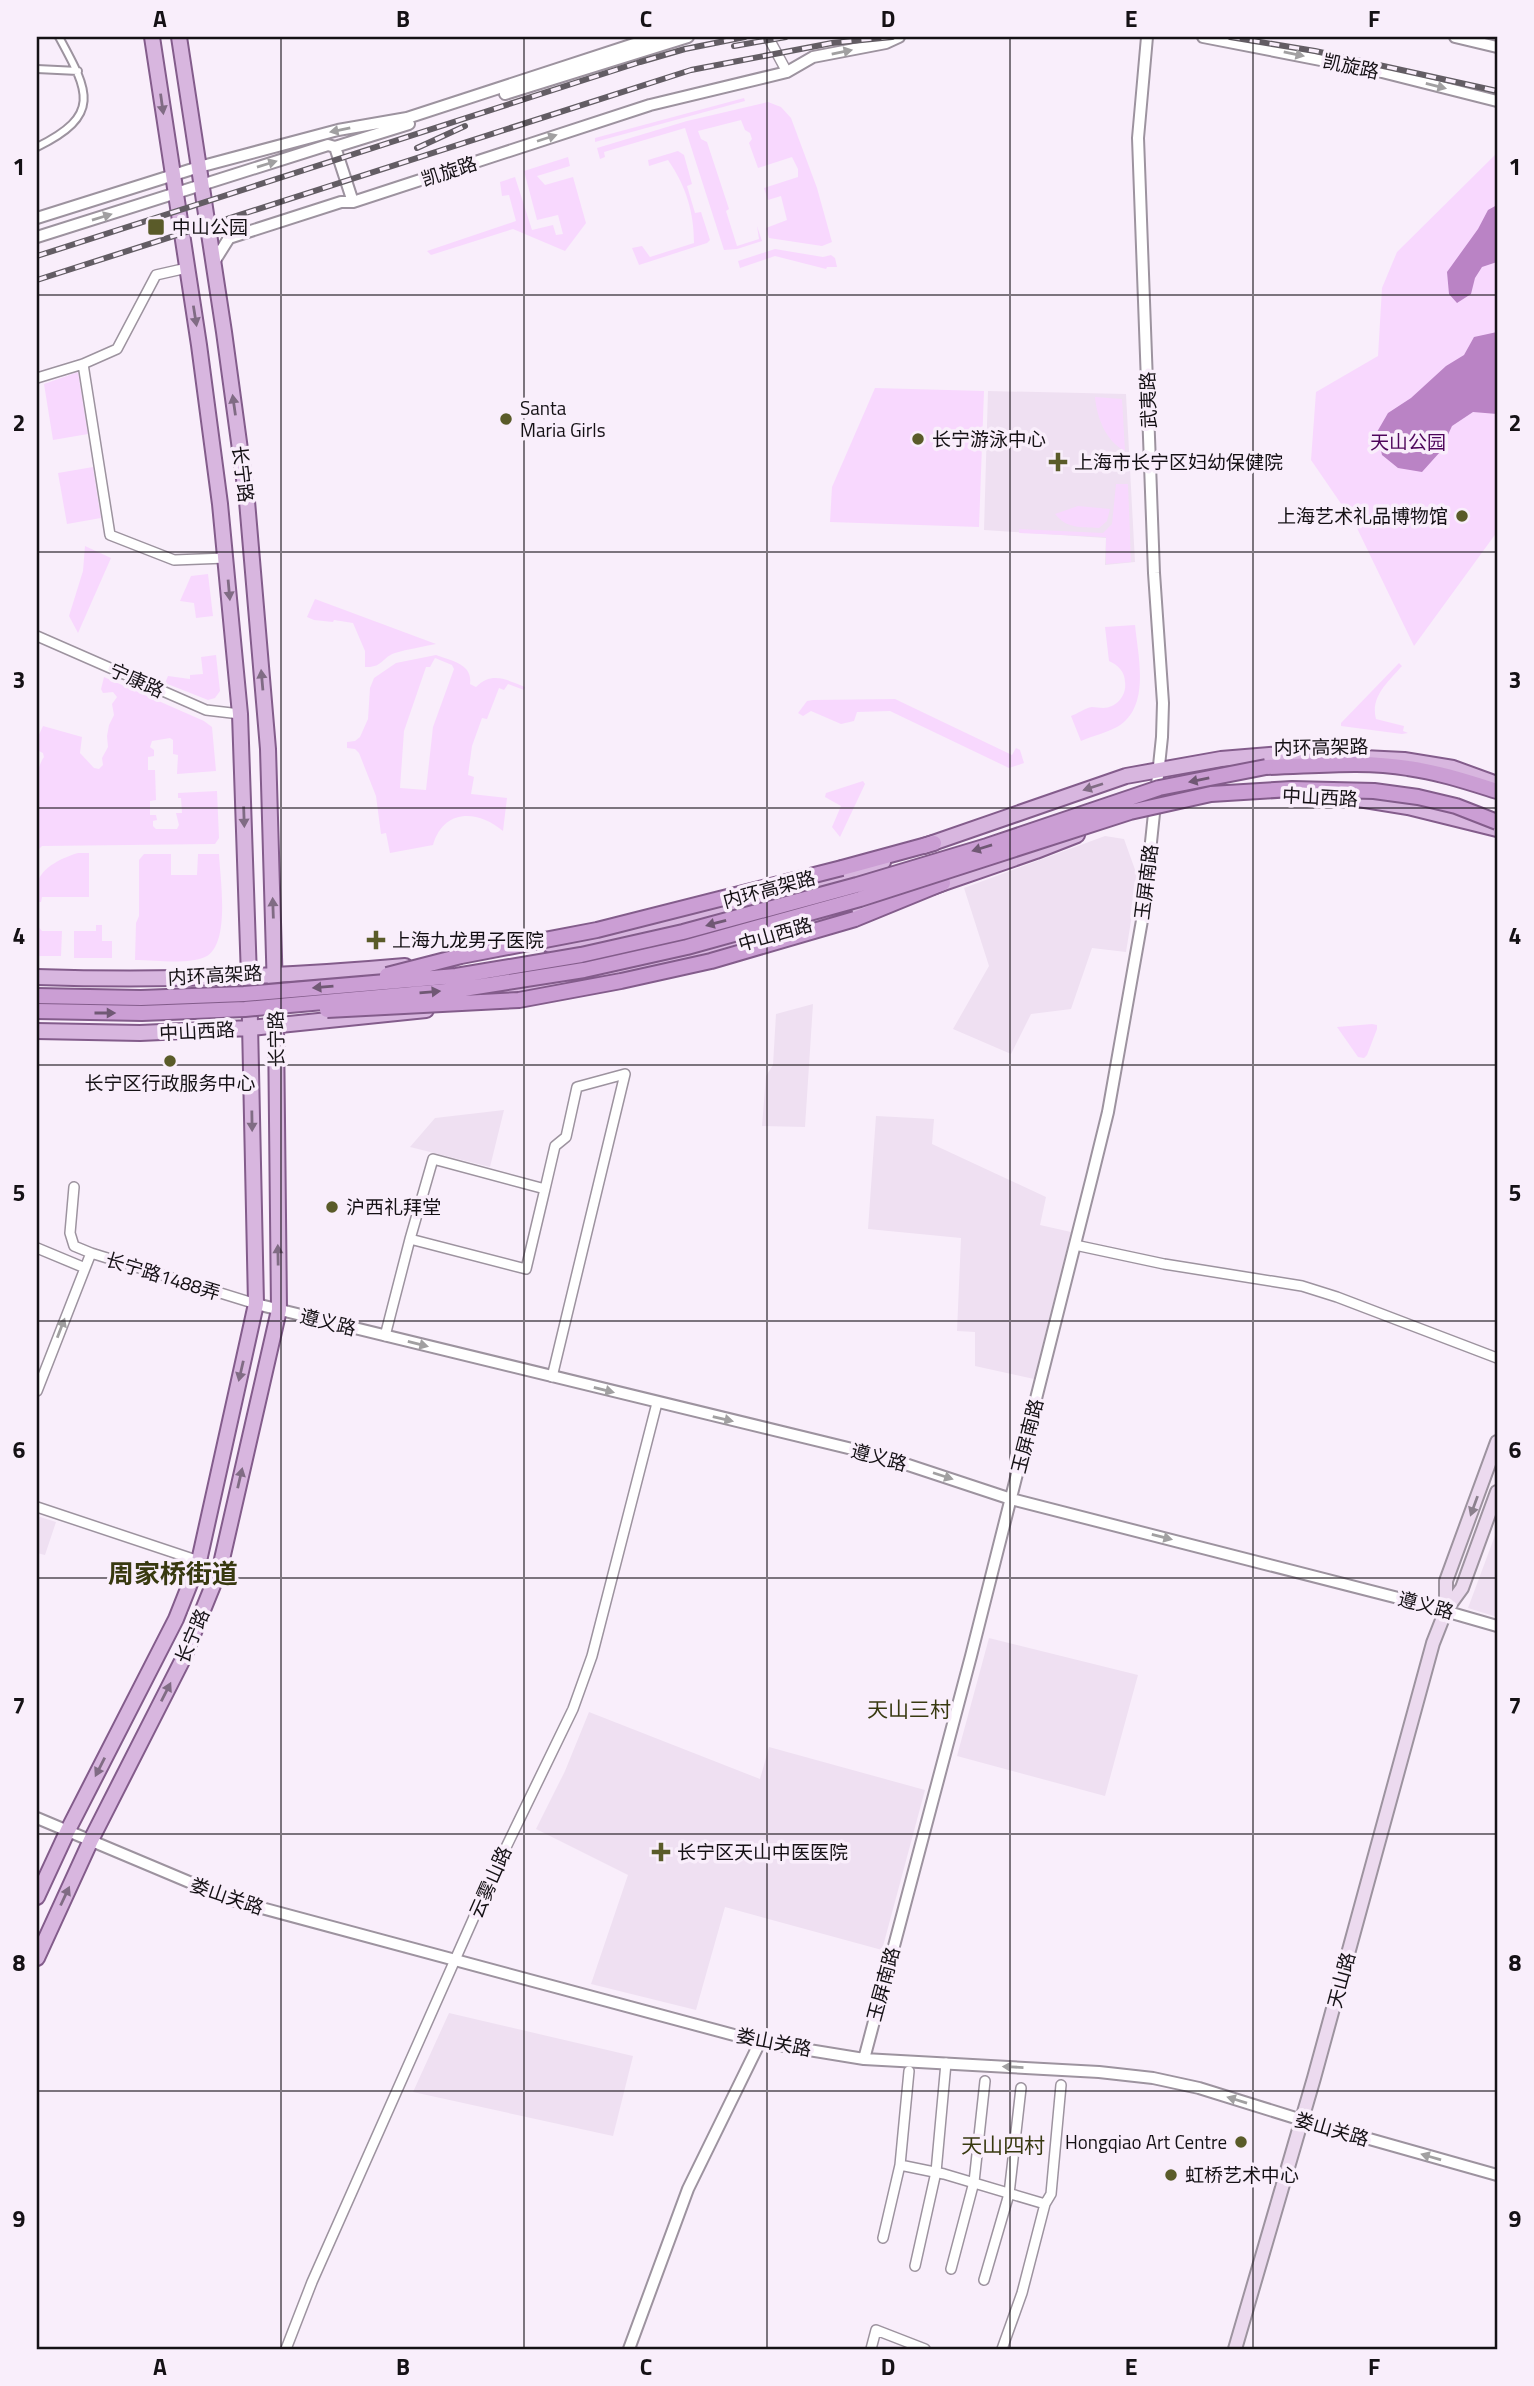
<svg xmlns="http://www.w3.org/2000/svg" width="1534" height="2386" font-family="'Titillium Web','Noto Sans SC',sans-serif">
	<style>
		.built { fill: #efe0f2 }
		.green { fill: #f8d8fe; fill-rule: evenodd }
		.water { fill: #ba83c5 }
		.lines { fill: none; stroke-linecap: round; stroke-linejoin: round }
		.pedestrian-casing { stroke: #9d939f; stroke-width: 10 }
		.minor-casing { stroke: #9d939f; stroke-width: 12 }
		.tertiary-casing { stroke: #9d939f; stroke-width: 14 }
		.secondary-casing { stroke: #9d939f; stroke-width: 16 }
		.primary-casing { stroke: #835c8b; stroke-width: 18 }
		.trunk-casing { stroke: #835c8b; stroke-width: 18 }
		.pedestrian { stroke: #fff; stroke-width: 6 }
		.minor { stroke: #fff; stroke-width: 9 }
		.tertiary { stroke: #fff; stroke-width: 10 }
		.secondary { stroke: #ecdaef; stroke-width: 12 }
		.primary { stroke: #d8b6df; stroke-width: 14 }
		.trunk { stroke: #cb9ed4; stroke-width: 14 }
		.rail-casing { stroke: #635d64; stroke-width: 6 }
		.rail { stroke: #f9eefb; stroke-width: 3.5; stroke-dasharray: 10; stroke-linecap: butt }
		.trunk-bridge-casing { stroke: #835c8b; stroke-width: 18; stroke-linecap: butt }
		.trunk-bridge { stroke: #cb9ed4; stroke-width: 14 }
		.oneway { fill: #a1a0a1 }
		.oneway2 { fill: #806c84 }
		.oneway3 { fill: #705874 }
		.oneway4 { fill: #8b808d }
		.grid { fill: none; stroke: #151115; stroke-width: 2; stroke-opacity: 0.55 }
		.poi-dot { fill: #5a5b29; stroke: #f9eefb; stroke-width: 2.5 }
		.labels { text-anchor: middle; stroke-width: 7; stroke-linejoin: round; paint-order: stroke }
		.street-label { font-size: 19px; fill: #151115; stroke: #f9eefb }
		.poi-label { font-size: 19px; fill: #151115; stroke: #f9eefb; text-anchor: start }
		.park-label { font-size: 19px; fill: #4e065b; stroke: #f9eefb }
		.neighbourhood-label { font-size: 21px; fill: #383910; stroke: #f9eefb }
		.district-label { font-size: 26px; font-weight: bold; fill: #383910; stroke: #f9eefb }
		.neatline { fill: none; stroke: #151115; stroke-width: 2.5 }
		.grid-label { font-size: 23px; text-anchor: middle; font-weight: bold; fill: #151115 }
	</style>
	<rect width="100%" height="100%" fill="#f9eefb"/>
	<!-- built -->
	<path class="built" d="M988 391 1126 394 1135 562 1105 565 1106 538 984 530Z
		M1105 836 1124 839 1138 878 1126 952 1092 948 1071 1009 1031 1014 1011 1054 953 1029 989 966 964 888Z
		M813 1004 805 1127 762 1126 766 1076 773 1065 776 1014Z
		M504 1110 490 1167 410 1147 435 1118Z
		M876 1116 934 1119 932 1144 1046 1197 1040 1225 1071 1232 1034 1379 975 1366V1332L957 1331 961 1238 868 1229Z
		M37 1516 56 1522 45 1555 37 1553Z
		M1497 1530V1617L1468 1608Z
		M989 1638 1138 1675 1105 1796 957 1756Z
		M589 1712 760 1779 769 1747 925 1790 882 1950 725 1907 696 2010 591 1984 628 1875 536 1829 565 1771Z
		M449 2013 633 2056 613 2136 413 2092Z"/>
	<!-- green -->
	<path class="green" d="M744 98 745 101 595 142V138Z
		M768 102 781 107 791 118 817 188 832 242 822 246 769 238 766 228 787 220 781 196 768 200 764 188 798 177V169L792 157 758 168 749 143 752 139 750 133 745 130 741 120 698 131 701 139 707 142 729 209 726 211 737 246 759 239 757 226 762 241 737 249 724 250 685 128 604 152 605 157 600 159 597 148 687 121Z
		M678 151 684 155 692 184 687 186 695 213 701 212 710 240 707 243 639 265 632 248 642 246 650 257 694 243C694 212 686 186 668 160L649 166 648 160Z
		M1497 153V532L1414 646 1355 524 1311 460 1316 392 1378 356 1382 288 1397 252Z
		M568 157 570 166 537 176 545 185 573 177 586 223 565 251 513 229 431 255 427 251 516 221 509 195 502 196 500 182 515 177 532 230 553 225 556 235 563 234 558 215 537 220 524 171Z
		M775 249 823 257 831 255 835 258 837 267H827L826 269 775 256 740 268 738 261Z
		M78 372 88 434 53 440 44 384Z
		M875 388 984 391 979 527 830 522 832 487Z
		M1095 397 1122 399 1125 451C1106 441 1097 419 1095 397Z
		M93 467 101 518 67 524 58 473Z
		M1116 484H1128L1131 562 1106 564V537L1019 533V529L1103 533 1112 524Z
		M1078 506 1110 509 1107 521 1099 528C1081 527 1067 529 1055 514Z
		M85 546 111 558 78 633 69 616 83 571Z
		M208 574 213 616 196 618 194 603 180 601 191 576Z
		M315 599 436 644C422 647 408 649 395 653 382 657 383 668 365 667V651L353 623 334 620 333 622 314 620 307 617Z
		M1135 625C1138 656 1151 708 1117 727 1106 733 1092 736 1081 741L1071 716C1077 714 1085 708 1092 707 1095 707 1100 708 1103 708 1117 708 1127 695 1125 682 1125 672 1118 665 1109 661L1105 627Z
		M216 655 220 691 215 698 208 700 165 683 168 676 190 679V675L203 674 201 657Z
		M436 655C452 661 473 664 470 684L476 687C492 671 507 680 525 687L524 690 508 684 504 690 499 688 487 719 482 718 472 746 468 775 474 777 471 794 507 798 503 831C478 810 444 808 433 845L390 853 386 833 381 834 376 796 359 753 355 749 347 748V742L355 741 360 737 368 719 370 688 374 678 396 663ZM435 658 452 665 454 669 433 727 426 790 400 788 404 731 426 667H430Z
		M1399 663 1402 666C1388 682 1370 697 1376 719L1404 726 1403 731 1408 733 1402 734 1341 726V723Z
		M104 677 204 721 212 727 216 771 177 774 178 755 173 754V740L170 738 152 741 150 747 154 750V756L148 757V770H155L156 800 150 801V815H156L157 820 153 821V826L156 829H177L179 825 176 813H182L181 798H178V793L217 791 219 838 215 844 42 846 37 851C37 827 30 776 44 757L43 753 37 750V739L43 726 82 737 80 753 94 768 99 769 103 765 102 758 108 747 107 736 109 725 114 715 112 704 117 697 113 692 103 693 101 689Z
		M895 699 1012 755 1016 748 1020 750 1024 763 1009 768 890 711 857 712 854 721 841 724 811 711 803 716 798 713 807 701 813 700Z
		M863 781 865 784 840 837 832 827 841 806 825 797 826 793Z
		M78 853H89V897H42L41 902H37C37 897 36 889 37 884 41 867 64 857 78 853Z
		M144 854H171V875H197L198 854H219C220 878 231 945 205 957 186 965 156 960 135 960L136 923 139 916V860Z
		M37 925 42 931H62L61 956H37Z
		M96 925H102V941H112V958H74V931H96Z
		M1372 1024 1377 1025V1029L1367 1055 1364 1058 1358 1057 1337 1027Z"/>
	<!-- water -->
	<path class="water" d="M1497 205V262L1482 267 1475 278 1471 294 1457 303 1449 294 1447 272 1478 229 1488 210Z
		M1497 332V414L1473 412 1452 426 1440 452 1422 472 1398 468 1382 455 1377 432 1388 413 1411 398 1446 366 1464 355 1474 337Z"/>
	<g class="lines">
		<!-- pedestrian casing -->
		<g class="pedestrian-casing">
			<path id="pedestrian" d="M37 69 78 71
				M37 147C102 115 89 92 59 37"/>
		</g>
		<!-- minor casing -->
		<g class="minor-casing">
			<path id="minor" d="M768 37 787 72
				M83 364 110 535 174 560 226 558
				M37 378 83 364 117 349 156 275 187 268
				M37 636 206 710 240 714
				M74 1187 70 1233 74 1246 91 1253
				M410 1239 433 1159 545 1189 555 1146 566 1137 577 1087 625 1074 552 1377
				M1075 1245 1164 1264 1302 1286 1337 1297 1497 1358
				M37 1248 85 1268
				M385 1336 410 1239 526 1269 545 1189
				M37 1391 91 1253 256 1304
				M37 1507 199 1561
				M900 2165 944 2174 1045 2204
				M883 2238 900 2165 909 2071
				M915 2266 936 2172 946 2063
				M951 2269 974 2182 985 2081
				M984 2280 1009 2194 1021 2088
				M286 2349 312 2282 494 1872 573 1709 592 1656 657 1403
				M871 2349 876 2330 925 2349
				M1002 2349 1022 2293 1045 2204 1051 2194 1061 2085"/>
		</g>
		<!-- tertiary casing -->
		<g class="tertiary-casing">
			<path id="tertiary" d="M1203 37 1382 72 1497 101
				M1455 37 1497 47
				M505 94 688 37
				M335 147 409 124
				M37 218 199 167 338 130 407 118 634 44 663 37
				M37 237 328 145 335 147 353 202 650 105 787 72 813 57 886 43 899 37
				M214 262 229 238 341 202H353
				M256 1304 881 1456 1011 1499 1410 1601 1497 1626
				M37 1818 232 1900 760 2042 864 2059 1099 2072 1153 2078 1199 2088 1302 2120 1497 2175
				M864 2059 971 1656 1092 1177 1108 1112 1144 909 1162 737 1163 703 1154 573 1138 138 1147 37
				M629 2349 688 2189 760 2042"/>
		</g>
		<!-- secondary casing -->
		<g class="secondary-casing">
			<path id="secondary" d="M1446 1610V1581L1497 1442
				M1235 2349 1314 2078 1433 1643 1446 1610 1462 1588 1497 1492"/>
		</g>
		<!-- primary casing -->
		<g class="primary-casing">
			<path id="primary" d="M1340 796 1408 807 1497 829
				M924 846 1126 776 1221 759 1282 754 1404 760 1453 768 1497 784
				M932 887 1036 851 1077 835
				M550 945 624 935 849 875 883 862
				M37 977C160 981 282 977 405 966
				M494 997C527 990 561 986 594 979 690 958 785 933 879 903
				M37 1031 140 1033 250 1028 426 1010
				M37 1897 68 1830 176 1619 199 1561 256 1304 249 977 240 714 220 504 199 345 152 37
				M37 1958 91 1840 183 1659 220 1568 279 1310 276 1026 268 749 247 501 224 332 179 37"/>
		</g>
		<!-- trunk casing -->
		<g class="trunk-casing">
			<path id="trunk" d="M1266 767C1313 766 1362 760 1408 768 1438 772 1468 782 1497 791
				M842 868 934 843
				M855 919 943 883"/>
		</g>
		<!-- pedestrian -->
		<use href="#pedestrian" class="pedestrian"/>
		<!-- minor -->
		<use href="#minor" class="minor"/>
		<!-- tertiary -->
		<use href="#tertiary" class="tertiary"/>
		<!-- secondary -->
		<use href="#secondary" class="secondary"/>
		<!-- primary -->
		<use href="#primary" class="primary"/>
		<!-- trunk -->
		<use href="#trunk" class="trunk"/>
		<!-- rail casing -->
		<g class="rail-casing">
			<path id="rail" d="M1230 37 1315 51 1497 91
				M734 46 786 37
				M417 148 465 126
				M37 256 640 62 685 49 745 37
				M37 280 691 70 832 43 892 37"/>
		</g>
		<!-- rail -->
		<use href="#rail" class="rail"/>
		<!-- trunk-bridge casing -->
		<g class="trunk-bridge-casing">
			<path id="trunk-bridge" d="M387 975 461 956 597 930 842 868
				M37 996 141 998 244 994 456 976 581 955 683 932 857 885 987 846 1159 788 1266 767
				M327 1010 519 1000 621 981 711 961 855 919
				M37 1011 142 1013 245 1009 457 990 584 970 687 947 860 899 1130 812 1211 794 1292 789 1374 791 1418 797 1456 806 1497 822"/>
		</g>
		<!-- trunk-bridge -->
		<use href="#trunk-bridge" class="trunk-bridge"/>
	</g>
	<!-- one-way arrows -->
	<defs><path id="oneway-solid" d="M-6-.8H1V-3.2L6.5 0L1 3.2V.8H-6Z" transform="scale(1.75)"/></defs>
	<g class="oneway">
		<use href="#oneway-solid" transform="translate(842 52) rotate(-11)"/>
		<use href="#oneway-solid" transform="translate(1294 54) rotate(12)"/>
		<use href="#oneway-solid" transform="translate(1436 86) rotate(14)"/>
		<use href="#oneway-solid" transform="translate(340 130) rotate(168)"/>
		<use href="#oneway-solid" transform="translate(547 138) rotate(-18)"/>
		<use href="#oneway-solid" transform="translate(267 164) rotate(-17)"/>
		<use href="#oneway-solid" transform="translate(102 217) rotate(-17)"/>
		<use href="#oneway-solid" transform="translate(61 1328) rotate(-69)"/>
		<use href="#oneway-solid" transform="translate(418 1344) rotate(14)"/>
		<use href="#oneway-solid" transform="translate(604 1390) rotate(14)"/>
		<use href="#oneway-solid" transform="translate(723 1419) rotate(13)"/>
		<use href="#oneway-solid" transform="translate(943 1476) rotate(18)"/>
		<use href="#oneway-solid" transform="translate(1162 1537) rotate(14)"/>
		<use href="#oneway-solid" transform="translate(1013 2067) rotate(-177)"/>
		<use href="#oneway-solid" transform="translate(1237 2100) rotate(-163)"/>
		<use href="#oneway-solid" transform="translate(1431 2157) rotate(-164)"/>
	</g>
	<g class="oneway2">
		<use href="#oneway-solid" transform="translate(162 104) rotate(82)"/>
		<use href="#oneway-solid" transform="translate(195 316) rotate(81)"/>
		<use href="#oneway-solid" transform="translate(234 405) rotate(-98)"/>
		<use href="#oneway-solid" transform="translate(229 590) rotate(85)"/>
		<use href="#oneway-solid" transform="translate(262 680) rotate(-95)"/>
		<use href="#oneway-solid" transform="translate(1093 787) rotate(162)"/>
		<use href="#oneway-solid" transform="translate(244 817) rotate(88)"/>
		<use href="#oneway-solid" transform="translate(273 908) rotate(-92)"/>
		<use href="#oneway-solid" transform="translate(252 1121) rotate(89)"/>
		<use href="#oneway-solid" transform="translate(278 1255) rotate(-91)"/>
		<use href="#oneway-solid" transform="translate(241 1371) rotate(103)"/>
		<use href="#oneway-solid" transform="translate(240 1478) rotate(-77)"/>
		<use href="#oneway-solid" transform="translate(166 1692) rotate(-63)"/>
		<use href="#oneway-solid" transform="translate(100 1767) rotate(117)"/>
		<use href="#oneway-solid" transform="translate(65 1896) rotate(-65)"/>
	</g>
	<g class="oneway3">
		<use href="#oneway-solid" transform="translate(1199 780) rotate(168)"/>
		<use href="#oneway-solid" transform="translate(982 848) rotate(163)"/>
		<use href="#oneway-solid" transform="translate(716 923) rotate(165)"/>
		<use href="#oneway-solid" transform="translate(323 987) rotate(175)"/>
		<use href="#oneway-solid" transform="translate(430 992) rotate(-5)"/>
		<use href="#oneway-solid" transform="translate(105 1013)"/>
	</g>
	<use class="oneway4" href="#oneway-solid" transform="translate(1474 1506) rotate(110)"/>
	<!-- grid -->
	<path class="grid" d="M281 37V2349M524 37V2349M767 37V2349M1010 37V2349M1253 37V2349M37 295H1497M37 552H1497M37 808H1497M37 1065H1497M37 1321H1497M37 1578H1497M37 1834H1497M37 2091H1497"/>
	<!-- markers -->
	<g class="poi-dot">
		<rect x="147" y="218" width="18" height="18" rx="3.5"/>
		<circle cx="506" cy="419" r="7"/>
		<circle cx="918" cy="439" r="7"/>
		<path d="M1054.5 451.5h7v7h7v7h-7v7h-7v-7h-7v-7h7z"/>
		<circle cx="1462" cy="516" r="7"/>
		<path d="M372.5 929.5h7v7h7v7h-7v7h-7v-7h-7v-7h7z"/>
		<circle cx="170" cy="1061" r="7"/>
		<circle cx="332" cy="1207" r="7"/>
		<path d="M657.5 1841.5h7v7h7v7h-7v7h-7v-7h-7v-7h7z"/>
		<circle cx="1241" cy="2142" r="7"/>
		<circle cx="1171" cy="2175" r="7"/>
	</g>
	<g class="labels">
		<!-- street labels -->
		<g class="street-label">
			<text transform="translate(1351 66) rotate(12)" y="7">凯旋路</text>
			<text transform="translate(449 171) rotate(-18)" y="7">凯旋路</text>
			<text transform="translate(1148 400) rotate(-92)" y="7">武夷路</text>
			<text transform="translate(243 474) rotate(83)" y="7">长宁路</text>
			<text transform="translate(137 680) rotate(24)" y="7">宁康路</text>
			<text transform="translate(1321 747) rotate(-1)" y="7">内环高架路</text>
			<text transform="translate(1320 797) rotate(3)" y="7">中山西路</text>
			<text transform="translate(1146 882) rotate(-83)" y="7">玉屏南路</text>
			<text transform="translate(769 889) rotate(-15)" y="7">内环高架路</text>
			<text transform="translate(775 934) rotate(-16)" y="7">中山西路</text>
			<text transform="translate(215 975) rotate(-3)" y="7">内环高架路</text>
			<text transform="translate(197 1031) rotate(-3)" y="7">中山西路</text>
			<text transform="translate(276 1039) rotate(-91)" y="7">长宁路</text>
			<text transform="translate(163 1276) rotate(17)" y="7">长宁路1488弄</text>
			<text transform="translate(328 1322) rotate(14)" y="7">遵义路</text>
			<text transform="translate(1027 1436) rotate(-76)" y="7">玉屏南路</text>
			<text transform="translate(879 1457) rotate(15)" y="7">遵义路</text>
			<text transform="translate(1426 1605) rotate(15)" y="7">遵义路</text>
			<text transform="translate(192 1636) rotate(-67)" y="7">长宁路</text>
			<text transform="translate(490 1882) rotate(-66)" y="7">云雾山路</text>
			<text transform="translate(227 1896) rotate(19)" y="7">娄山关路</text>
			<text transform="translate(1341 1980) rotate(-75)" y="7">天山路</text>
			<text transform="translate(883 1984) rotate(-75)" y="7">玉屏南路</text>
			<text transform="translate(774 2042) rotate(11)" y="7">娄山关路</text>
			<text transform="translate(1332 2129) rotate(16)" y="7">娄山关路</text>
		</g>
		<!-- poi labels -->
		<g class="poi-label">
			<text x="172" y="234">中山公园</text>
			<text x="520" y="415">Santa<tspan x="520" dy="22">Maria Girls</tspan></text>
			<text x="932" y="446">长宁游泳中心</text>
			<text x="1074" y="469">上海市长宁区妇幼保健院</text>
			<text x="1448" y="523" text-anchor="end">上海艺术礼品博物馆</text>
			<text x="392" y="947">上海九龙男子医院</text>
			<text x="170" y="1090" text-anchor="middle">长宁区行政服务中心</text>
			<text x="346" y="1214">沪西礼拜堂</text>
			<text x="677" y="1859">长宁区天山中医医院</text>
			<text x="1227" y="2149" text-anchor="end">Hongqiao Art Centre</text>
			<text x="1185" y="2182">虹桥艺术中心</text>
		</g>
		<!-- park labels -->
		<g class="park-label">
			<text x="1408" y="449">天山公园</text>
		</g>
		<!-- neighbourhood labels -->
		<g class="neighbourhood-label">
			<text x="909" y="1717">天山三村</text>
			<text x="1003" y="2153">天山四村</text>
		</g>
		<!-- district labels -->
		<g class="district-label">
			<text x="173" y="1583">周家桥街道</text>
		</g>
	</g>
	<!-- border -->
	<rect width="1534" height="2386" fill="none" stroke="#f9eefb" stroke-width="77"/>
	<rect x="38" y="38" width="1458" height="2310" class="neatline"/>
	<g class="grid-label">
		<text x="160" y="27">A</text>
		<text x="403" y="27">B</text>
		<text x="646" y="27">C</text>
		<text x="888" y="27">D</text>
		<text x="1131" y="27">E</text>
		<text x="1374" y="27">F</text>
		<text x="19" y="175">1</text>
		<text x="1515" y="175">1</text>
		<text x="19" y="431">2</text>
		<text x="1515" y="431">2</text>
		<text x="19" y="688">3</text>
		<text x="1515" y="688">3</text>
		<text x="19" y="944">4</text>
		<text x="1515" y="944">4</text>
		<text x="19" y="1201">5</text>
		<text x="1515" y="1201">5</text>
		<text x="19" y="1458">6</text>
		<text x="1515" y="1458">6</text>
		<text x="19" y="1714">7</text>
		<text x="1515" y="1714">7</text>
		<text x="19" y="1971">8</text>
		<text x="1515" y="1971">8</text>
		<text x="19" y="2227">9</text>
		<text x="1515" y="2227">9</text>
		<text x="160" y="2375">A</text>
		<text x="403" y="2375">B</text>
		<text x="646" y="2375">C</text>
		<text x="888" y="2375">D</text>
		<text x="1131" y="2375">E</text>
		<text x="1374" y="2375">F</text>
	</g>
</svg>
